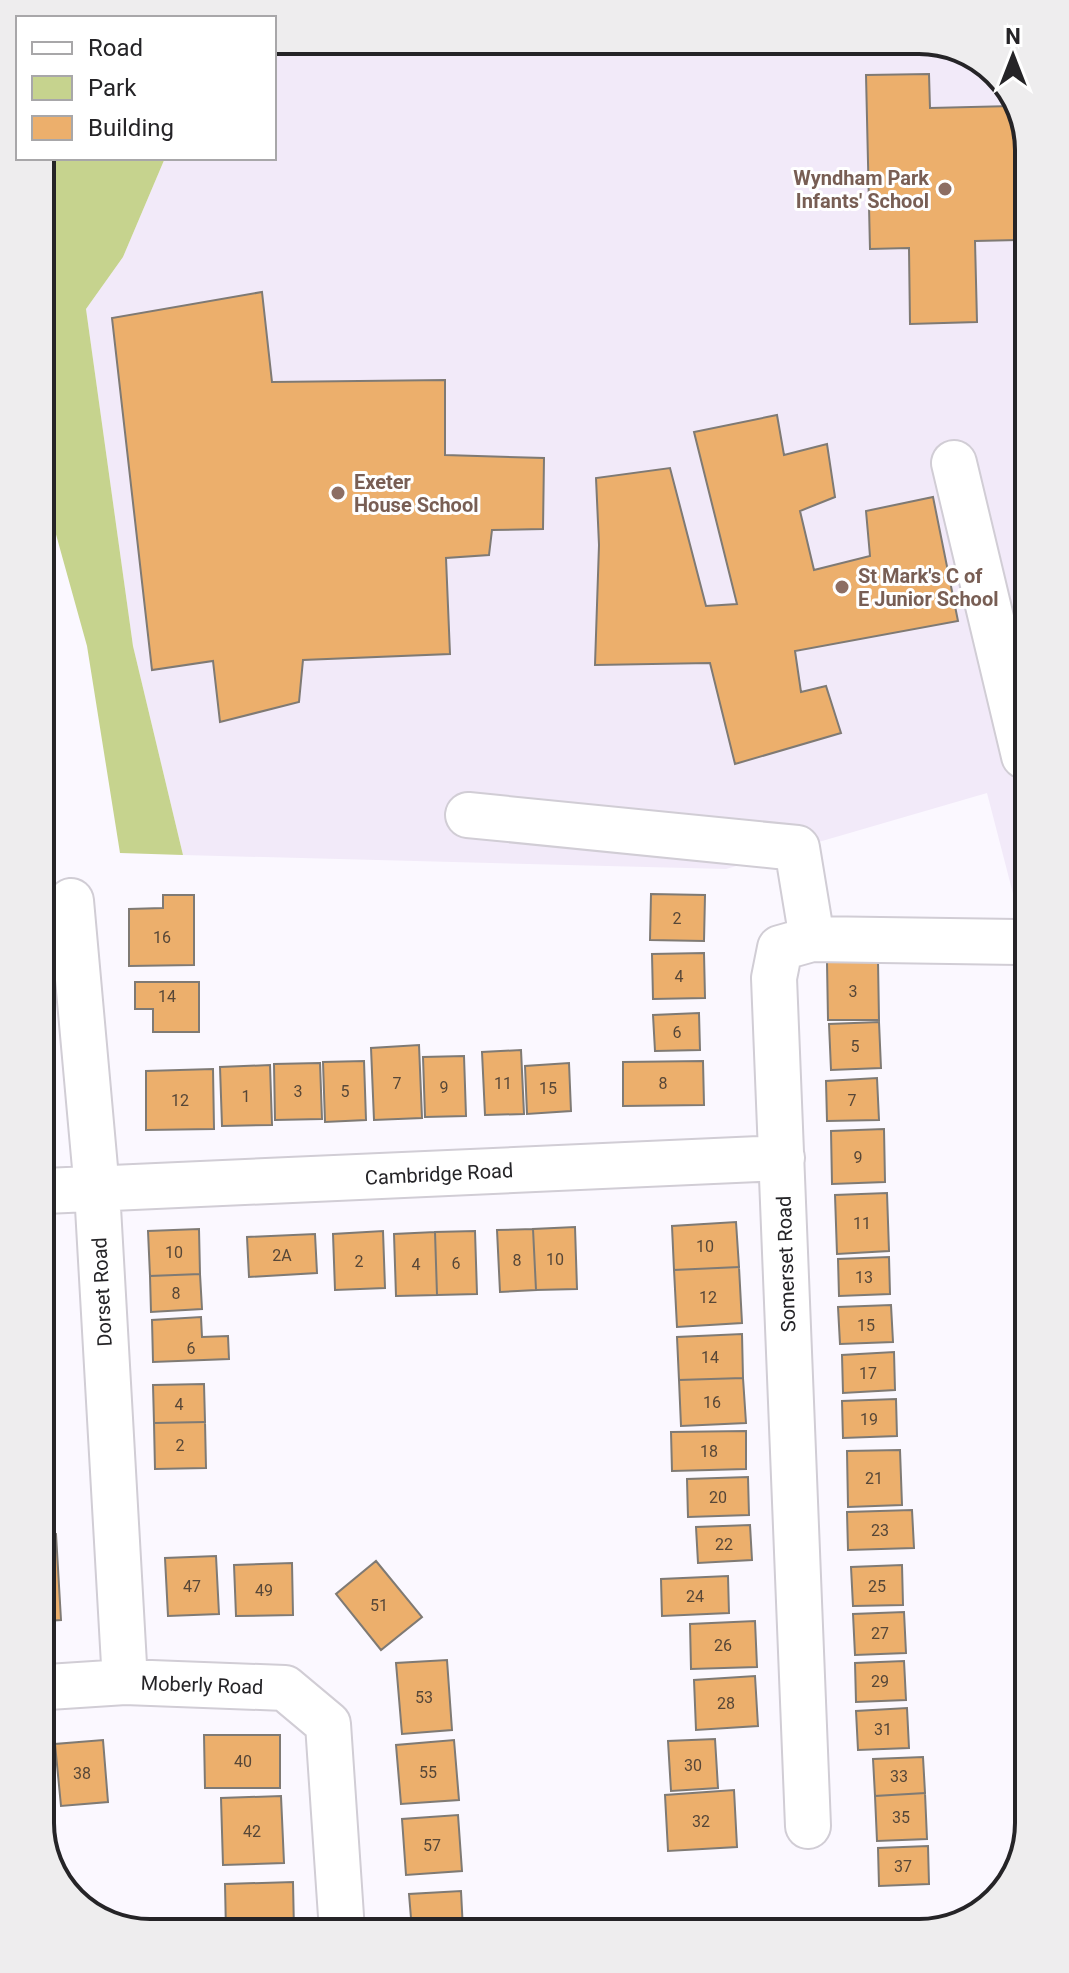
<svg xmlns="http://www.w3.org/2000/svg" width="1069" height="1973" font-family="Roboto,sans-serif">
	<style>
		.built { fill: #f2eaf9 }
		.green { fill: #c6d38e }
		.building { fill: #ecaf6c; stroke: #7f7a74; stroke-width: 2 }
		.lines { fill: none; stroke-linecap: round; stroke-linejoin: round }
		.minor-casing { stroke: #d1cdd5; stroke-width: 48 }
		.minor { stroke: #fff; stroke-width: 44 }
		.education-dot { fill: #8d6e63; stroke: #fff; stroke-width: 3 }
		.labels { text-anchor: middle; stroke-width: 6; stroke-linejoin: round; paint-order: stroke }
		.number-label { font-size: 16px; fill: #574738 }
		.education-label { font-size: 20px; font-weight: bold; fill: #785e54; stroke: #fff; text-anchor: start }
		.street-label { font-size: 20px; fill: #252427; stroke: #fff }
		.rim { fill: none; stroke: #252427; stroke-width: 4 }
	</style>
	<rect width="100%" height="100%" fill="#fbf8ff"/>
	<!-- built -->
	<path class="built" d="M274 40H927L980 59 1020 108 1024 913H1018L987 793 726 869 183 855 133 646 86 309 123 257 165 158H274Z"/>
	<!-- green -->
	<path class="green" d="M40 158H165L123 257 86 309 133 646 183 855 120 853 87 646 42 484Z"/>
	<!-- building -->
	<path class="building" d="M929 74 930 108 1012 106 1013 138H1021V240L975 241 977 322 910 324 909 248 870 249 866 75Z
		M262 292 272 382 445 380V455L544 458 543 529 492 530 489 555 446 558 450 654 303 660 299 702 220 722 213 661 152 670 112 318Z
		M777 415 784 455 827 444 835 497 800 511 814 570 870 556 866 511 933 497 958 621 795 651 801 692 826 686 841 733 735 764 710 663 595 665 599 545 596 478 670 468 706 606 737 604 694 432Z
		M651 894 705 895 704 941 650 940Z
		M163 895H194V965L129 966V909L163 908Z
		M704 953 705 998 653 999 652 954Z
		M878 961 879 1020H828L827 962Z
		M135 982H199V1032H153V1009H135Z
		M699 1013 700 1050 655 1051 653 1015Z
		M879 1022 881 1068 831 1070 829 1024Z
		M419 1045 422 1118 374 1120 371 1048Z
		M521 1050 524 1114 485 1115 482 1052Z
		M464 1056 466 1116 425 1117 423 1057Z
		M364 1061 366 1120 325 1122 323 1062Z
		M703 1061 704 1105 623 1106V1062Z
		M320 1063 322 1119 275 1120 274 1064Z
		M569 1063 571 1111 527 1114 525 1066Z
		M270 1065 272 1125 222 1126 220 1067Z
		M213 1069 214 1129 146 1130V1071Z
		M877 1078 879 1120 827 1121 826 1081Z
		M884 1129 885 1182 832 1184 831 1131Z
		M887 1193 889 1251 837 1254 835 1195Z
		M736 1222 739 1267 674 1270 672 1226Z
		M575 1227 577 1289 536 1290 533 1229Z
		M199 1229 200 1274 150 1276 148 1231Z
		M533 1229 536 1290 500 1292 497 1230Z
		M383 1231 385 1288 335 1290 333 1234Z
		M475 1231 477 1294 437 1295 435 1232Z
		M435 1232 437 1295 396 1296 394 1234Z
		M315 1234 317 1273 249 1277 247 1237Z
		M889 1257 890 1294 839 1296 838 1259Z
		M739 1267 742 1323 677 1327 674 1270Z
		M200 1274 202 1309 151 1312 150 1276Z
		M891 1305 893 1342 840 1344 838 1307Z
		M201 1317 202 1337 228 1336 229 1359 153 1362 152 1320Z
		M742 1334 743 1378 679 1380 677 1337Z
		M894 1352 895 1390 843 1393 842 1355Z
		M743 1378 746 1423 681 1426 679 1380Z
		M204 1384 205 1422 154 1423 153 1385Z
		M896 1399 897 1436 843 1438 842 1401Z
		M205 1422 206 1468 155 1469 154 1423Z
		M746 1431V1469L672 1471 671 1432Z
		M900 1450 902 1505 848 1507 847 1451Z
		M748 1477 749 1515 688 1517 687 1479Z
		M912 1510 914 1548 848 1550 847 1512Z
		M750 1525 752 1560 698 1563 696 1527Z
		M56 1534 61 1620 47 1621V1535Z
		M216 1556 219 1614 168 1616 165 1558Z
		M376 1561 422 1617 381 1650 336 1594Z
		M292 1563 293 1615 236 1616 234 1565Z
		M902 1565 903 1605 853 1606 851 1567Z
		M728 1576 729 1613 662 1616 661 1579Z
		M904 1612 906 1653 855 1655 853 1614Z
		M755 1621 757 1667 691 1669 690 1624Z
		M447 1660 452 1730 402 1734 396 1663Z
		M904 1661 906 1700 856 1702 855 1663Z
		M755 1676 758 1726 696 1730 694 1680Z
		M907 1708 909 1748 858 1750 856 1711Z
		M204 1735H280V1788H205Z
		M715 1739 718 1788 671 1791 668 1741Z
		M103 1740 108 1802 61 1806 55 1744Z
		M454 1740 459 1800 401 1804 396 1745Z
		M923 1757 925 1793 875 1796 873 1759Z
		M734 1790 737 1847 668 1851 665 1795Z
		M925 1793 927 1839 877 1841 875 1796Z
		M281 1796 284 1863 223 1865 221 1798Z
		M458 1815 462 1871 406 1875 402 1819Z
		M928 1846 929 1884 879 1886 878 1848Z
		M293 1882 294 1931 226 1932 225 1884Z
		M461 1891 463 1930H412L409 1894Z"/>
	<g class="lines">
		<!-- minor casing -->
		<g class="minor-casing">
			<path id="minor" d="M954 463 1024 756
				M468 815 797 848 812 939
				M71 901 97 1190 125 1682
				M45 1191 782 1158
				M48 1687 125 1682 285 1688 328 1724 342 1931
				M808 1826 774 978 780 948 812 939 1025 942"/>
		</g>
		<!-- minor -->
		<use href="#minor" class="minor"/>
	</g>
	<!-- markers -->
	<g class="education-dot">
		<circle cx="945" cy="189" r="8"/>
		<circle cx="338" cy="493" r="8"/>
		<circle cx="842" cy="587" r="8"/>
	</g>
	<g class="labels">
		<!-- number labels -->
		<g class="number-label">
			<text x="677" y="924">2</text>
			<text x="162" y="943">16</text>
			<text x="679" y="982">4</text>
			<text x="853" y="997">3</text>
			<text x="167" y="1002">14</text>
			<text x="677" y="1038">6</text>
			<text x="855" y="1052">5</text>
			<text x="397" y="1089">7</text>
			<text x="503" y="1089">11</text>
			<text x="663" y="1089">8</text>
			<text x="444" y="1093">9</text>
			<text x="548" y="1094">15</text>
			<text x="298" y="1097">3</text>
			<text x="345" y="1097">5</text>
			<text x="246" y="1102">1</text>
			<text x="180" y="1106">12</text>
			<text x="852" y="1106">7</text>
			<text x="858" y="1163">9</text>
			<text x="862" y="1229">11</text>
			<text x="705" y="1252">10</text>
			<text x="174" y="1258">10</text>
			<text x="282" y="1261">2A</text>
			<text x="555" y="1265">10</text>
			<text x="517" y="1266">8</text>
			<text x="359" y="1267">2</text>
			<text x="456" y="1269">6</text>
			<text x="416" y="1270">4</text>
			<text x="864" y="1283">13</text>
			<text x="176" y="1299">8</text>
			<text x="708" y="1303">12</text>
			<text x="866" y="1331">15</text>
			<text x="191" y="1354">6</text>
			<text x="710" y="1363">14</text>
			<text x="868" y="1379">17</text>
			<text x="712" y="1408">16</text>
			<text x="179" y="1410">4</text>
			<text x="869" y="1425">19</text>
			<text x="180" y="1451">2</text>
			<text x="709" y="1457">18</text>
			<text x="874" y="1484">21</text>
			<text x="718" y="1503">20</text>
			<text x="880" y="1536">23</text>
			<text x="724" y="1550">22</text>
			<text x="192" y="1592">47</text>
			<text x="877" y="1592">25</text>
			<text x="264" y="1596">49</text>
			<text x="695" y="1602">24</text>
			<text x="379" y="1611">51</text>
			<text x="880" y="1639">27</text>
			<text x="723" y="1651">26</text>
			<text x="880" y="1687">29</text>
			<text x="424" y="1703">53</text>
			<text x="726" y="1709">28</text>
			<text x="883" y="1735">31</text>
			<text x="243" y="1767">40</text>
			<text x="693" y="1771">30</text>
			<text x="428" y="1778">55</text>
			<text x="82" y="1779">38</text>
			<text x="899" y="1782">33</text>
			<text x="901" y="1823">35</text>
			<text x="701" y="1827">32</text>
			<text x="252" y="1837">42</text>
			<text x="432" y="1851">57</text>
			<text x="903" y="1872">37</text>
		</g>
		<!-- education labels -->
		<g class="education-label">
			<text x="929" y="185" text-anchor="end">Wyndham Park<tspan x="929" dy="23">Infants' School</tspan></text>
			<text x="354" y="489">Exeter<tspan x="354" dy="23">House School</tspan></text>
			<text x="858" y="583">St Mark's C of<tspan x="858" dy="23">E Junior School</tspan></text>
		</g>
		<!-- street labels -->
		<g class="street-label">
			<text transform="translate(439 1174) rotate(-3)" y="7">Cambridge Road</text>
			<text transform="translate(786 1264) rotate(-92)" y="7">Somerset Road</text>
			<text transform="translate(102 1292) rotate(-93)" y="7">Dorset Road</text>
			<text transform="translate(202 1685) rotate(2)" y="7">Moberly Road</text>
		</g>
	</g>
	<!-- crop -->
	<path d="M0 0H1069V1973H0ZM150 54H919A96 96 0 0 1 1015 150V1823A96 96 0 0 1 919 1919H150A96 96 0 0 1 54 1823V150A96 96 0 0 1 150 54Z" fill="#eeedee" fill-rule="evenodd"/>
	<path class="rim" d="M150 54H919A96 96 0 0 1 1015 150V1823A96 96 0 0 1 919 1919H150A96 96 0 0 1 54 1823V150A96 96 0 0 1 150 54Z"/>
	<!-- legend -->
	<rect x="16" y="16" width="260" height="144" fill="#ffffff" stroke="#a8a7a9" stroke-width="2"/>
	<rect x="32" y="42" width="40" height="12" fill="#ffffff" stroke="#a8a7a9" stroke-width="2"/>
	<text x="88" y="56" font-size="24" fill="#252427">Road</text>
	<rect x="32" y="76" width="40" height="24" fill="#c6d38e" stroke="#a8a7a9" stroke-width="2"/>
	<text x="88" y="96" font-size="24" fill="#252427">Park</text>
	<rect x="32" y="116" width="40" height="24" fill="#ecaf6c" stroke="#a8a7a9" stroke-width="2"/>
	<text x="88" y="136" font-size="24" fill="#252427">Building</text>
	<!-- north arrow -->
	<g transform="translate(1013 56)" stroke="#ffffff" stroke-width="6" paint-order="stroke">
	<path d="M0-6L14 30L0 20L-14 30Z" fill="#252427"/>
	<text y="-12" font-size="22" font-weight="bold" text-anchor="middle" fill="#252427">N</text>
	</g>
</svg>
